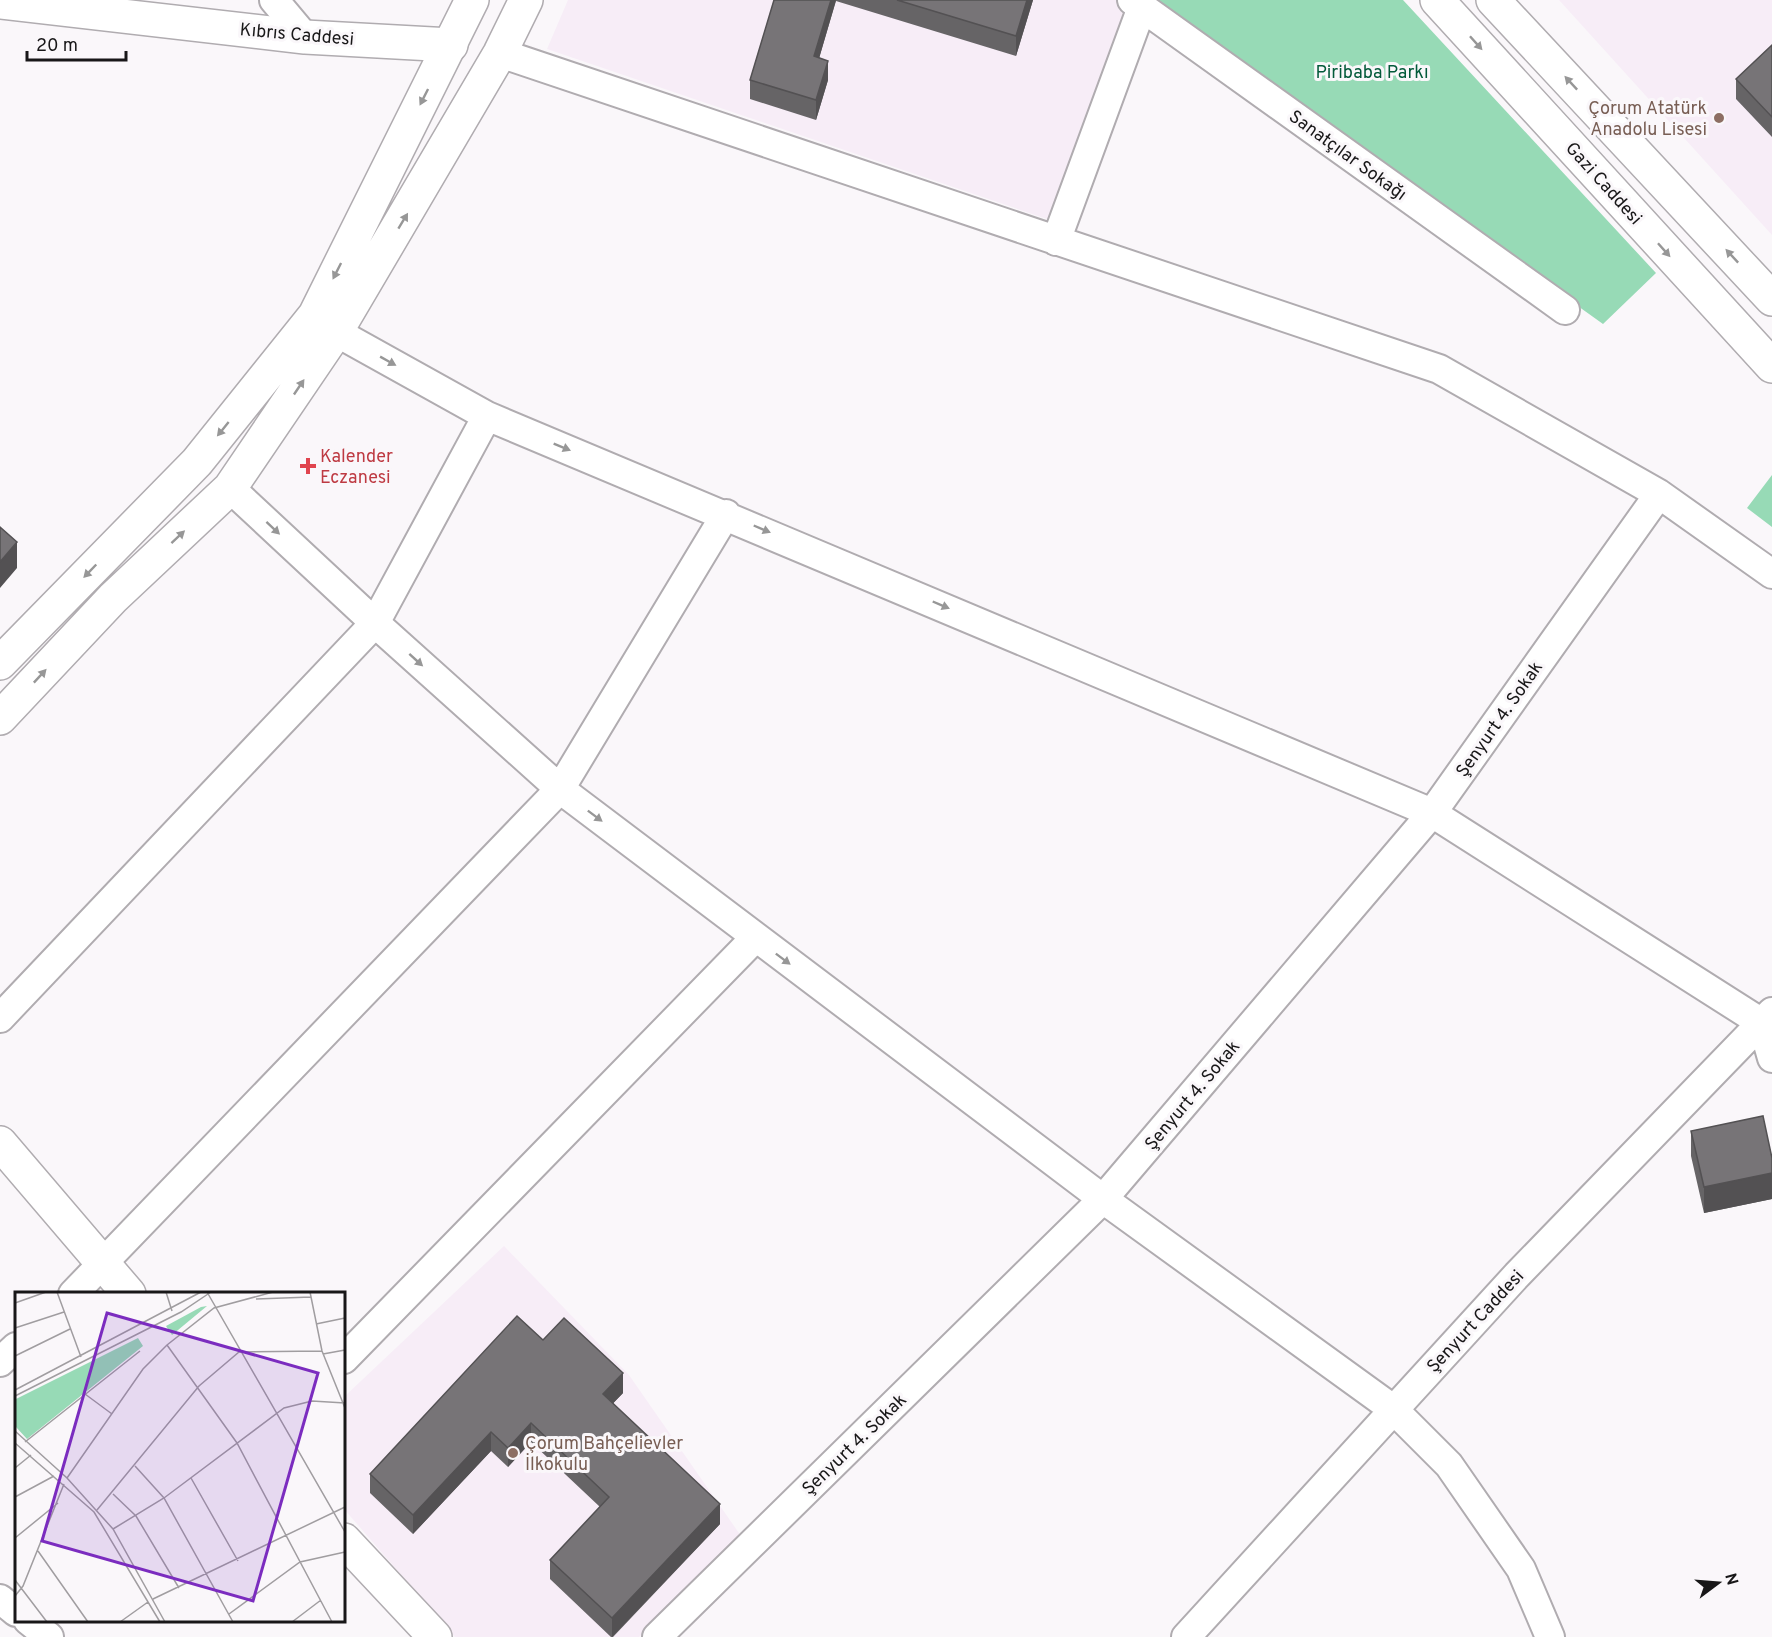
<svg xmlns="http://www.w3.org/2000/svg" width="1772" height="1637" font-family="Overpass,sans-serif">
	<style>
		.built { fill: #f7edf7 }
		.green { fill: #97dab6 }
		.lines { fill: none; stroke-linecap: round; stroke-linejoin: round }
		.minor-casing { stroke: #b0acb0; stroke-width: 32 }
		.tertiary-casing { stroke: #b0acb0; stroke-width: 36 }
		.secondary-casing { stroke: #b0acb0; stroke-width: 36 }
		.minor { stroke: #fff; stroke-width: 28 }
		.tertiary { stroke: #fff; stroke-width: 33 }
		.secondary { stroke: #fff; stroke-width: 33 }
		.wall { fill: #666466 }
		.shaded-wall { fill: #535153 }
		.building { fill: #777477; stroke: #535153; stroke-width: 1.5 }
		.oneway { fill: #979797 }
		.education-dot { fill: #8d6e63; stroke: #faf7fa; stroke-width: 2 }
		.health-dot { fill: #e0444e; stroke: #faf7fa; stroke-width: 2 }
		.labels { text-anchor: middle; stroke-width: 6; stroke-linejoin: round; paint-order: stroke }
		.street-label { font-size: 18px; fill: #181718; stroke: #faf7fa }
		.park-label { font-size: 18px; fill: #035a3a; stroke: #faf7fa }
		.education-label { font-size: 18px; fill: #785e54; stroke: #faf7fa; text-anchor: end }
		.health-label { font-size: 18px; fill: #be3a42; stroke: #faf7fa; text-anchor: start }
		.inset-road { fill: none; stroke: #a09da0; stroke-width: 1.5 }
		.view { fill: #7b2cbf; fill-opacity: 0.15; stroke: #7b2cbf; stroke-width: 3 }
		.inset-edge { fill: none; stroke: #181718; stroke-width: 3 }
	</style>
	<rect width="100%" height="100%" fill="#faf7fa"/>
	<!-- built -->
	<path class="built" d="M568 0H1118L1134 11 1053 221 547 49Z
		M1559 0H1772V235Z
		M504 1246 629 1375 741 1536 639 1637H455L344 1509V1397Z"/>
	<!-- green -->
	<path class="green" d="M1150 0H1403L1656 273 1603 324Z
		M1772 475V527L1747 508Z"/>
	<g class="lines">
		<!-- minor casing -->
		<g class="minor-casing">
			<path id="minor" d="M274 0 305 37
				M1132 0 1565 310
				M500 53 1439 369 1659 494 1772 574
				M1056 241 1142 7
				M336 332 487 416 1432 813 1762 1023 1772 1058
				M230 488 375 623 560 789 1103 1199 1393 1409 1449 1465 1521 1569 1550 1637
				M0 1018 375 623 487 416
				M73 1294 560 789 726 514
				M344 1359 755 938
				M0 1362 16 1347
				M0 1599 16 1612
				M28 1620 49 1637
				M657 1637 1103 1199 1432 813 1659 494
				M1186 1637 1517 1275 1772 1012"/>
		</g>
		<!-- tertiary casing -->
		<g class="tertiary-casing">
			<path id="tertiary" d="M1437 0 1772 366
				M1493 0 1772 299
				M0 2 305 37 451 45
				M0 1143 129 1294
				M344 1540 435 1637"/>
		</g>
		<!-- secondary casing -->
		<g class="secondary-casing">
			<path id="secondary" d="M0 663 197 462 315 315 472 0
				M0 718 113 598 230 488 336 332 500 53 526 0"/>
		</g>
		<!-- minor -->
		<use href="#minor" class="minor"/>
		<!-- tertiary -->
		<use href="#tertiary" class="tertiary"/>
		<!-- secondary -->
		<use href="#secondary" class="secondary"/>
	</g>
	<!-- wall -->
	<path class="wall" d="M774 0H1033L1016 56 836 1 819 58 828 80 816 120 750 99V80Z
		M1772 45V137L1736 99V79Z
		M1691 1131 1772 1158V1199L1704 1213 1691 1156Z
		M543 1340 623 1393 613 1403 720 1524 613 1637H611L550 1579V1560L600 1507 531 1442 508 1467 491 1451 413 1534 370 1493V1474Z"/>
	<!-- shaded-wall -->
	<path class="shaded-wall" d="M831 0H836L814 76V56Z
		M1027 0H1033L1016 56V36Z
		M828 61V80L816 120V100Z
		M17 542V568L0 588V562Z
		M1772 1173V1199L1704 1213V1187Z
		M623 1373V1393L603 1414V1394Z
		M531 1423V1442L508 1467V1448Z
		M491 1432V1451L413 1534V1515Z
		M720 1504V1524L612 1637V1618Z"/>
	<!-- building -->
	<path class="building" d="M774 0H831L814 56 828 61 816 100 750 80Z
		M897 0H1027L1016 36Z
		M1772 45V117L1736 79Z
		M0 527 17 542 0 562Z
		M1763 1116 1772 1158V1173L1704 1187 1691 1131Z
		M517 1316 543 1340 564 1318 623 1373 603 1394 720 1504 612 1618 550 1560 609 1497 531 1423 508 1448 491 1432 413 1515 370 1474Z"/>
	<!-- one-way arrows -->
	<defs><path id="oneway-solid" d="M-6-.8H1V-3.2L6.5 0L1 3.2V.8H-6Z" transform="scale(1.5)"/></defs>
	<g class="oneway">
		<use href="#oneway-solid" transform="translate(1476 43) rotate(48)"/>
		<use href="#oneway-solid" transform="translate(1571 83) rotate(-133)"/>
		<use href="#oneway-solid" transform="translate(424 97) rotate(117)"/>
		<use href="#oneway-solid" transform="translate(403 221) rotate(-59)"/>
		<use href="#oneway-solid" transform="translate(1664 250) rotate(48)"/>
		<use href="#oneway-solid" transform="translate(1732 256) rotate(-133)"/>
		<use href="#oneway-solid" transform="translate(337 271) rotate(117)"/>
		<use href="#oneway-solid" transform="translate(388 361) rotate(29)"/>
		<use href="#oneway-solid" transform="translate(299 387) rotate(-56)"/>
		<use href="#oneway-solid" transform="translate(223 429) rotate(129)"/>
		<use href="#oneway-solid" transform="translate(562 447) rotate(22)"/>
		<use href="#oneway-solid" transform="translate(273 528) rotate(43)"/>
		<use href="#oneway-solid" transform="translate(762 529) rotate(23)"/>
		<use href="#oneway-solid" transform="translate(178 537) rotate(-43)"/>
		<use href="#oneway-solid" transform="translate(90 571) rotate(134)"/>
		<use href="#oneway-solid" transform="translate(941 605) rotate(23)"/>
		<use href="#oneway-solid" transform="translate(416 660) rotate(42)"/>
		<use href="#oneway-solid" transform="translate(40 676) rotate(-47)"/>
		<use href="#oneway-solid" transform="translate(595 816) rotate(37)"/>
		<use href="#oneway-solid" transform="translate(783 959) rotate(37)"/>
	</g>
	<!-- markers -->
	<g class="education-dot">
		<circle cx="1719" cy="118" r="6"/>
		<circle cx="513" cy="1453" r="6"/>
	</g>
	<path class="health-dot" d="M305 457h6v6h6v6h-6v6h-6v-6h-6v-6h6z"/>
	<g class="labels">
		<!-- street labels -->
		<g class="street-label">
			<text transform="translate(297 34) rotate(5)" y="6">Kıbrıs Caddesi</text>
			<text transform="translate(1348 155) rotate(36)" y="6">Sanatçılar Sokağı</text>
			<text transform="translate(1604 183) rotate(48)" y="6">Gazi Caddesi</text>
			<text transform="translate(1499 719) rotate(-55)" y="6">Şenyurt 4. Sokak</text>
			<text transform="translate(1192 1095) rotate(-50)" y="6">Şenyurt 4. Sokak</text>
			<text transform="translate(1475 1321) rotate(-47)" y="6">Şenyurt Caddesi</text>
			<text transform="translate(854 1444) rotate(-44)" y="6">Şenyurt 4. Sokak</text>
		</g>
		<!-- park labels -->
		<g class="park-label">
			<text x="1372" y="78">Piribaba Parkı</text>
		</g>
		<!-- education labels -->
		<g class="education-label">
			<text x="1707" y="114">Çorum Atatürk<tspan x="1707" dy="21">Anadolu Lisesi</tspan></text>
			<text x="525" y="1449" text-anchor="start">Çorum Bahçelievler<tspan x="525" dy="21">İlkokulu</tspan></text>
		</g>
		<!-- health labels -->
		<g class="health-label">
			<text x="320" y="462">Kalender<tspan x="320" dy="21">Eczanesi</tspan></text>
		</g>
	</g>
	<!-- overview -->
	<g transform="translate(15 1292)">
		<rect width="330" height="330" fill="#faf7fa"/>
		<path d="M192 14 157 43 151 34 186 15ZM123 46 128 54 12 147 1 135V107Z" fill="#97dab6"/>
		<path class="inset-road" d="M42 0 66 65M151 0 157 19M192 0 330 240M295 0 307 59 330 116M241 7 296 5M0 11 31 0M301 32 330 26M0 36 49 20M152 53 222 151 317 330M308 62 330 58M0 64 55 37M0 98 186 0M70 102 97 122M0 104 166 20 196 0M0 139 52 186 98 237 150 330M10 150 125 59M0 151 79 220 145 330M120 174 149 206 218 330M0 176 16 163M52 186 128 77 152 53 199 16 258 0M176 186 223 269M98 202 121 224 164 296M0 205 39 184M82 218 184 94 224 60 307 59M98 237 149 206 269 116 297 109 330 111M0 246 43 211M23 259 73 330M0 288 32 330M0 304 8 294 49 192M138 307 330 215M214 322 285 270 330 260M105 330 133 310M277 330 306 308"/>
		<path class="view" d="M92 21 303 81 238 309 27 249Z"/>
		<rect width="330" height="330" class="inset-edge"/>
	</g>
	<!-- north arrow -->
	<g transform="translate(1718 1583) rotate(74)" stroke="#faf7fa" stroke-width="4.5" paint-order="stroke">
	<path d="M0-4.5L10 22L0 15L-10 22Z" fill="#181718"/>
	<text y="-9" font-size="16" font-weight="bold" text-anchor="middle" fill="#181718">N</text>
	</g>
	<!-- scale -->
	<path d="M27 51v9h99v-9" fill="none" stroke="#181718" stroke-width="3"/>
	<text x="36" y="51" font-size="18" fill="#181718" stroke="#faf7fa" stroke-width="4.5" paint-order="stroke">20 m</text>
</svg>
